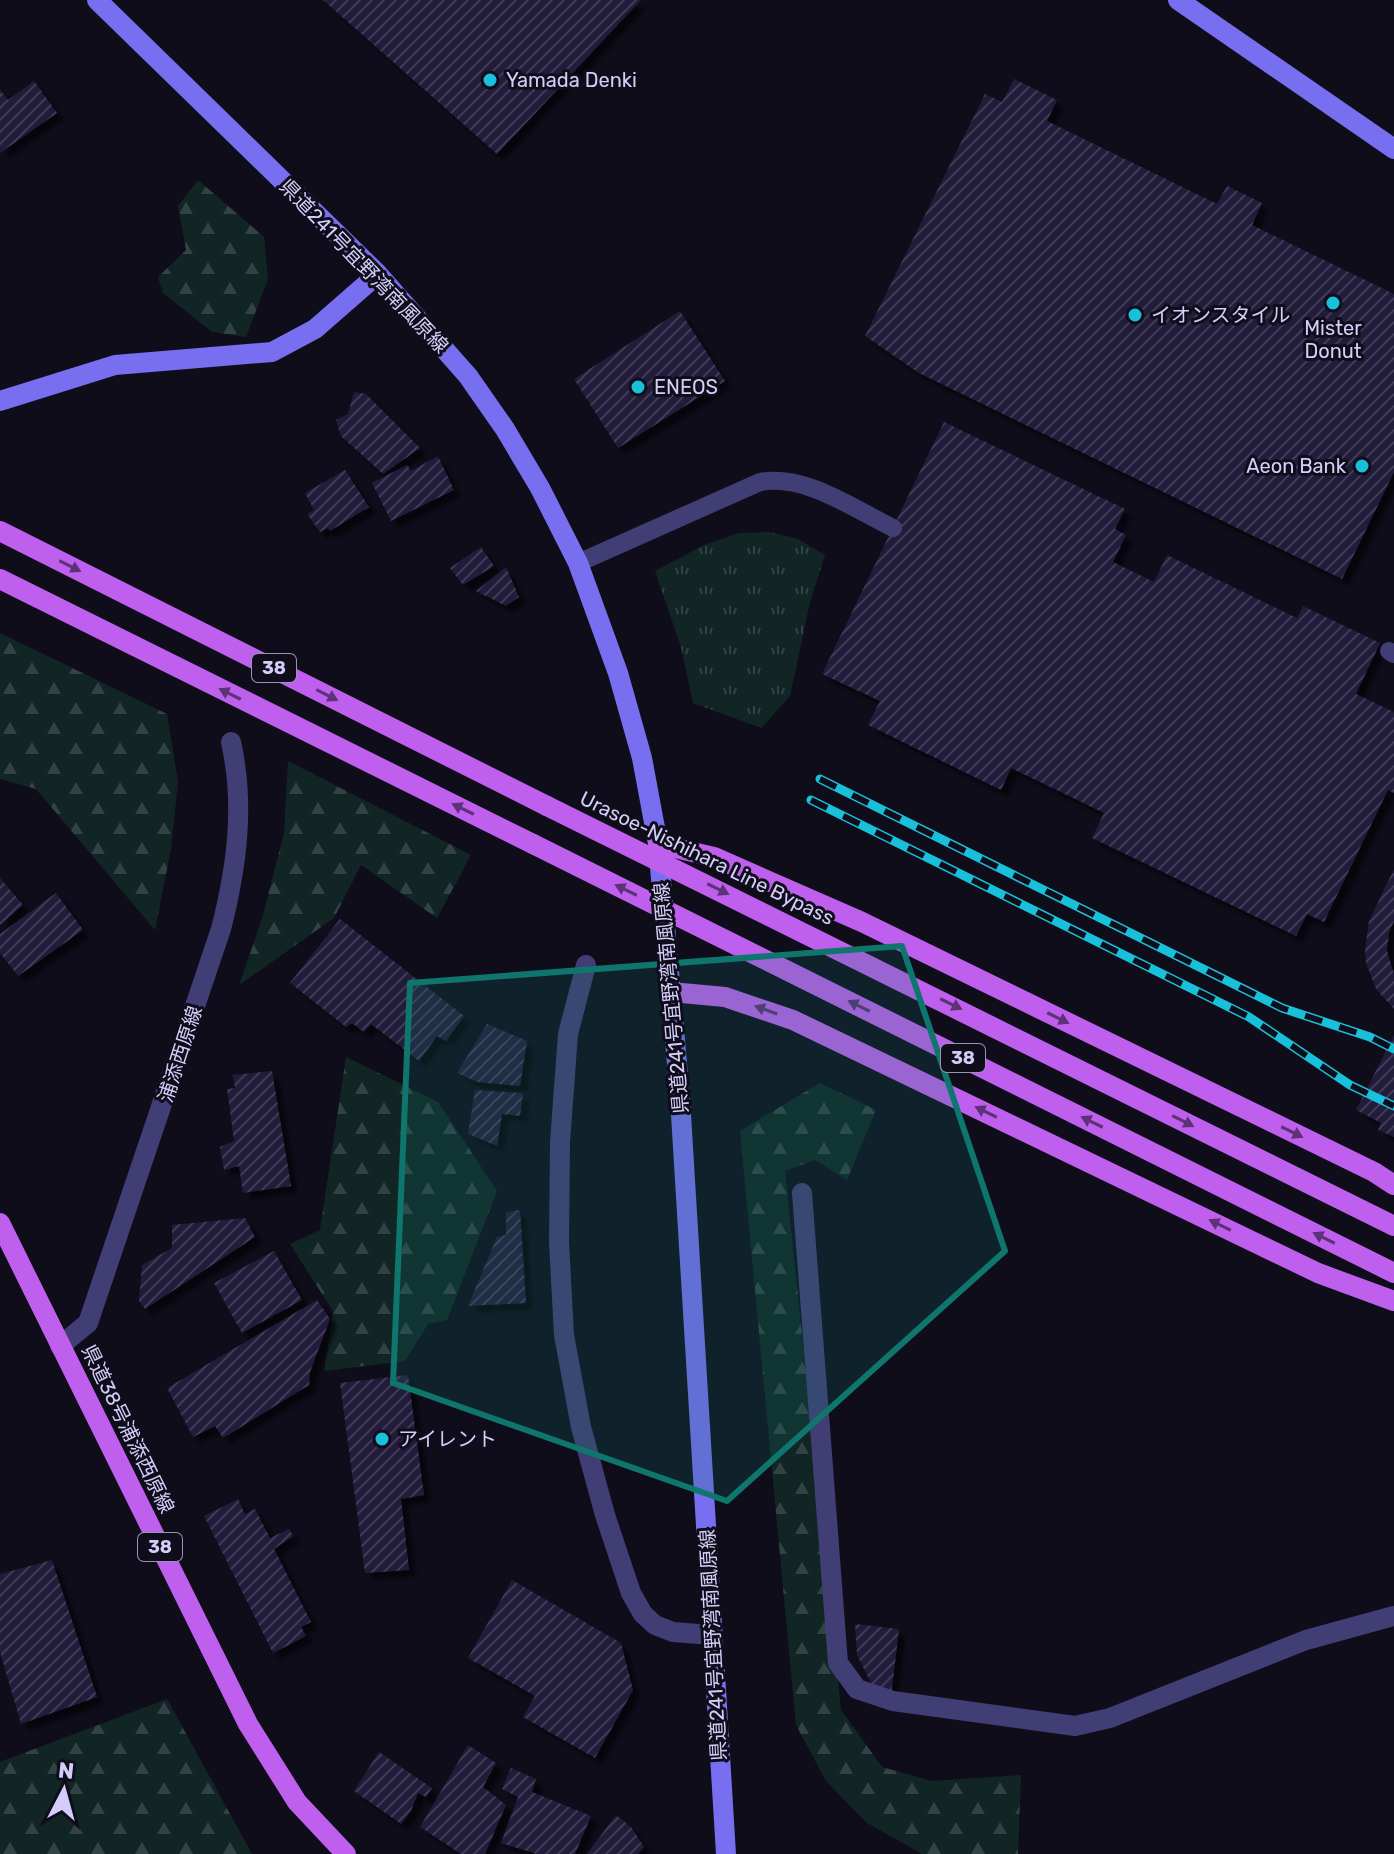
<svg xmlns="http://www.w3.org/2000/svg" width="1394" height="1854" font-family="Rubik,'Noto Sans JP',sans-serif">
	<style>
		.grass { fill: url(#grass-tufts) }
		.forest { fill: url(#forest-firs) }
		.building { fill: url(#building-hatch); filter: url(#shadow) }
		.lines { fill: none; stroke-linecap: round; stroke-linejoin: round }
		.lane { stroke: #413d75; stroke-width: 18 }
		.street { stroke: #413d75; stroke-width: 20 }
		.secondary { stroke: #776fef; stroke-width: 20 }
		.primary { stroke: #be60ed; stroke-width: 20 }
		.rail-casing { stroke: #18c0da; stroke-width: 9 }
		.rail { stroke: #100d1b; stroke-width: 6; stroke-dasharray: 18; stroke-linecap: butt }
		.primary-bridge { stroke: #be60ed; stroke-width: 20 }
		.oneway { fill: #5e3279 }
		.marked { fill: #0f766e; fill-opacity: 0.2; stroke: #0f766e; stroke-width: 6; stroke-linejoin: round }
		.poi-dot { fill: #18c0da; stroke: #100d1b; stroke-width: 3 }
		.labels { text-anchor: middle; stroke-width: 6; stroke-linejoin: round; paint-order: stroke }
		.shield { fill: #100d1b; stroke: #9993b6; stroke-width: 2 }
		.shield-label { font-size: 18px; font-weight: bold; fill: #d4cdf9 }
		.poi-label { font-size: 20px; fill: #d4cdf9; stroke: #100d1b; text-anchor: start }
		.street-label { font-size: 20px; fill: #d4cdf9; stroke: #100d1b }
	</style>
	<defs>
		<pattern id="grass-tufts" width="24" height="20" patternUnits="userSpaceOnUse" patternTransform="scale(2)"><rect width="24" height="20" fill="#112525"/><path d="M3 7l-1-3M5 7V3M7 7l1-3M15 17l-1-3M17 17v-4M19 17l1-3" fill="none" stroke="#334345"/></pattern>
		<pattern id="forest-firs" width="22" height="20" patternUnits="userSpaceOnUse" patternTransform="scale(2)"><rect width="22" height="20" fill="#112525"/><path d="M5 1l3.5 6h-7zM16 11l3.5 6h-7z" fill="#334345"/></pattern>
		<pattern id="building-hatch" width="6" height="6" patternUnits="userSpaceOnUse" patternTransform="scale(2)"><rect width="6" height="6" fill="#231b3a"/><path d="M-1 1l2-2M0 6l6-6M5 7l2-2" fill="none" stroke="#423b57"/></pattern>
		<filter id="shadow"><feDropShadow dx="7" dy="7" stdDeviation="2" flood-color="#0009"/></filter>
	</defs>
	<rect width="100%" height="100%" fill="#100d1b"/>
	<!-- grass -->
	<path class="grass" d="M769 532 798 539 825 555 810 602 790 696 761 728 693 703 681 647 655 571 702 546 739 533Z"/>
	<!-- forest -->
	<path class="forest" d="M198 180 264 237 268 279 246 337 212 332 163 293 158 277 186 250 178 206Z
		M0 633 167 714 178 782 171 849 155 930 36 789 0 779Z
		M288 761 471 855 437 918 361 865 334 918 239 985 262 919 284 833Z
		M346 1057 438 1102 497 1191 447 1320 428 1324 405 1361 324 1371 333 1311 290 1244 320 1230Z
		M820 1083 876 1110 847 1180 815 1160 785 1171 841 1710 882 1767 932 1781 1021 1775 1018 1854H922L866 1822 826 1781 796 1725 740 1131Z
		M167 1699 252 1854H0V1762Z"/>
	<!-- building -->
	<path class="building" d="M323 0H641L497 154Z
		M1014 79 1057 100 1047 121 1217 204 1227 186 1262 203 1252 225 1394 294V472L1342 579 919 373 865 336 985 94 1002 102Z
		M34 81 57 113 0 153V90L8 100Z
		M680 311 725 381 618 448 574 379Z
		M354 392 366 394 420 448 383 474 341 436 336 420 348 414Z
		M944 422 1125 509 1115 529 1126 535 1113 562 1154 582 1167 555 1297 618 1303 606 1380 643 1356 694 1394 712V793L1388 790 1324 922 1307 914 1296 936 1092 838 1104 813 1011 768 1001 790 868 725 880 701 822 674Z
		M438 456 454 490 391 521 372 483 407 465 411 471Z
		M345 470 369 507 330 531 328 528 320 532 307 514 314 510 305 493Z
		M481 547 494 566 463 585 450 568Z
		M506 567 519 597 506 606 476 591Z
		M1394 869V921L1389 932 1387 951 1394 974V1009L1376 989 1366 963 1365 949 1369 921Z
		M0 878 23 905 0 925Z
		M56 893 83 930 18 976 0 953V934Z
		M340 919 464 1016 446 1041 437 1036 419 1061 371 1024 364 1032 352 1023 346 1027 290 983Z
		M487 1024 527 1041 520 1086 477 1082 457 1073Z
		M1394 1035V1137L1378 1130 1381 1123 1356 1110Z
		M272 1071 291 1186 243 1193 239 1166 224 1170 220 1147 234 1141 227 1089 235 1088 233 1075Z
		M475 1090 523 1093 520 1116 502 1114 497 1146 468 1134Z
		M520 1210 526 1303 468 1306 497 1237 506 1235V1212Z
		M245 1218 255 1237 145 1309 139 1301 142 1265 172 1248V1225Z
		M274 1251 302 1300 242 1333 214 1283Z
		M317 1300 330 1319 310 1372 309 1385 223 1438 215 1426 193 1437 167 1388Z
		M408 1375 424 1495 401 1499 409 1570 365 1573 340 1383Z
		M238 1499 245 1514 255 1509 270 1538 289 1529 293 1536 274 1549 311 1622 301 1627 306 1636 273 1653 204 1516Z
		M52 1560 97 1697 21 1724 0 1652V1574Z
		M512 1580 621 1643 633 1690 595 1758 523 1717 535 1696 468 1658Z
		M855 1624 899 1629 891 1696 872 1685 857 1655Z
		M468 1745 496 1763 483 1787 506 1805 485 1854H461L420 1827Z
		M379 1752 432 1788 426 1797 418 1793 411 1811 401 1824 354 1791Z
		M511 1768 536 1779 532 1792 591 1816 575 1854H537L501 1843 518 1797 502 1789Z
		M616 1815 631 1827 644 1847 638 1854H587Z"/>
	<g class="lines">
		<!-- lane -->
		<path class="lane" d="M578 563 760 482C806 474 852 508 893 528
			M1389 651 1394 654"/>
		<!-- street -->
		<path class="street" d="M586 965 568 1034 560 1142 559 1242 564 1335 581 1427 605 1515 631 1593 643 1614 655 1625 673 1632 712 1635
			M802 1193 838 1663 857 1689 893 1701 1075 1726 1110 1718 1306 1640 1394 1616
			M60 1346 88 1323 221 929C237 866 245 805 231 742"/>
		<!-- secondary -->
		<path class="secondary" d="M97 0 378 274 468 376 505 429 540 488 578 563 618 673 642 758 658 844 680 1098 726 1854
			M1178 0 1394 149
			M0 401 115 365 272 352 315 329 378 274"/>
		<!-- primary -->
		<path class="primary" d="M0 531 547 806
			M0 579 533 844
			M658 844 714 857 862 922 1374 1172 1394 1185
			M671 992 725 997 793 1020 1318 1273 1394 1301
			M0 1223 248 1724 297 1802 346 1854"/>
		<!-- rail casing -->
		<g class="rail-casing">
			<path id="rail" d="M820 779 1282 1008 1370 1037 1394 1049
				M811 800 1249 1017 1350 1085 1394 1106"/>
		</g>
		<!-- rail -->
		<use href="#rail" class="rail"/>
		<!-- primary-bridge -->
		<path class="primary-bridge" d="M547 806 1394 1226
			M533 844 1394 1273"/>
	</g>
	<!-- one-way arrows -->
	<defs><path id="oneway-solid" d="M-6-.8H1V-3.2L6.5 0L1 3.2V.8H-6Z" transform="scale(2)"/></defs>
	<g class="oneway">
		<use href="#oneway-solid" transform="translate(70 566) rotate(27)"/>
		<use href="#oneway-solid" transform="translate(230 694) rotate(-154)"/>
		<use href="#oneway-solid" transform="translate(327 695) rotate(27)"/>
		<use href="#oneway-solid" transform="translate(463 809) rotate(-154)"/>
		<use href="#oneway-solid" transform="translate(718 889) rotate(26)"/>
		<use href="#oneway-solid" transform="translate(626 890) rotate(-154)"/>
		<use href="#oneway-solid" transform="translate(951 1004) rotate(26)"/>
		<use href="#oneway-solid" transform="translate(859 1006) rotate(-154)"/>
		<use href="#oneway-solid" transform="translate(766 1010) rotate(-160)"/>
		<use href="#oneway-solid" transform="translate(1058 1018) rotate(26)"/>
		<use href="#oneway-solid" transform="translate(986 1112) rotate(-154)"/>
		<use href="#oneway-solid" transform="translate(1183 1121) rotate(27)"/>
		<use href="#oneway-solid" transform="translate(1092 1122) rotate(-154)"/>
		<use href="#oneway-solid" transform="translate(1292 1132) rotate(26)"/>
		<use href="#oneway-solid" transform="translate(1220 1225) rotate(-154)"/>
		<use href="#oneway-solid" transform="translate(1324 1238) rotate(-154)"/>
	</g>
	<!-- marked area -->
	<path class="marked" d="M902 946 1005 1251 727 1501 393 1383 410 983Z"/>
	<!-- markers -->
	<g class="poi-dot">
		<circle cx="490" cy="80" r="8"/>
		<circle cx="1333" cy="303" r="8"/>
		<circle cx="1135" cy="315" r="8"/>
		<circle cx="638" cy="387" r="8"/>
		<circle cx="1362" cy="466" r="8"/>
		<circle cx="382" cy="1439" r="8"/>
	</g>
	<g class="labels">
		<!-- shield labels -->
		<g class="shield">
			<rect x="252" y="654" width="44" height="28" rx="6"/>
			<rect x="941" y="1044" width="44" height="28" rx="6"/>
			<rect x="138" y="1533" width="44" height="28" rx="6"/>
		</g>
		<g class="shield-label">
			<text x="274" y="674">38</text>
			<text x="963" y="1064">38</text>
			<text x="160" y="1553">38</text>
		</g>
		<!-- poi labels -->
		<g class="poi-label">
			<text x="506" y="87">Yamada Denki</text>
			<text x="1151" y="322">イオンスタイル</text>
			<text x="1333" y="335" text-anchor="middle">Mister<tspan x="1333" dy="23">Donut</tspan></text>
			<text x="654" y="394">ENEOS</text>
			<text x="1346" y="473" text-anchor="end">Aeon Bank</text>
			<text x="398" y="1446">アイレント</text>
		</g>
		<!-- street labels -->
		<g class="street-label">
			<text transform="translate(364 266) rotate(46)" y="7">県道241号宜野湾南風原線</text>
			<text transform="translate(707 858) rotate(26)" y="7">Urasoe-Nishihara Line Bypass</text>
			<text transform="translate(671 998) rotate(-95)" y="7">県道241号宜野湾南風原線</text>
			<text transform="translate(180 1054) rotate(-72)" y="7">浦添西原線</text>
			<text transform="translate(128 1429) rotate(64)" y="7">県道38号浦添西原線</text>
			<text transform="translate(713 1645) rotate(-93)" y="7">県道241号宜野湾南風原線</text>
		</g>
	</g>
	<!-- north arrow -->
	<g transform="translate(64 1790) rotate(6)" stroke="#100d1b" stroke-width="6" paint-order="stroke">
	<path d="M0-6L14 30L0 20L-14 30Z" fill="#d4cdf9"/>
	<text y="-12" font-size="22" font-weight="bold" text-anchor="middle" fill="#d4cdf9">N</text>
	</g>
</svg>
